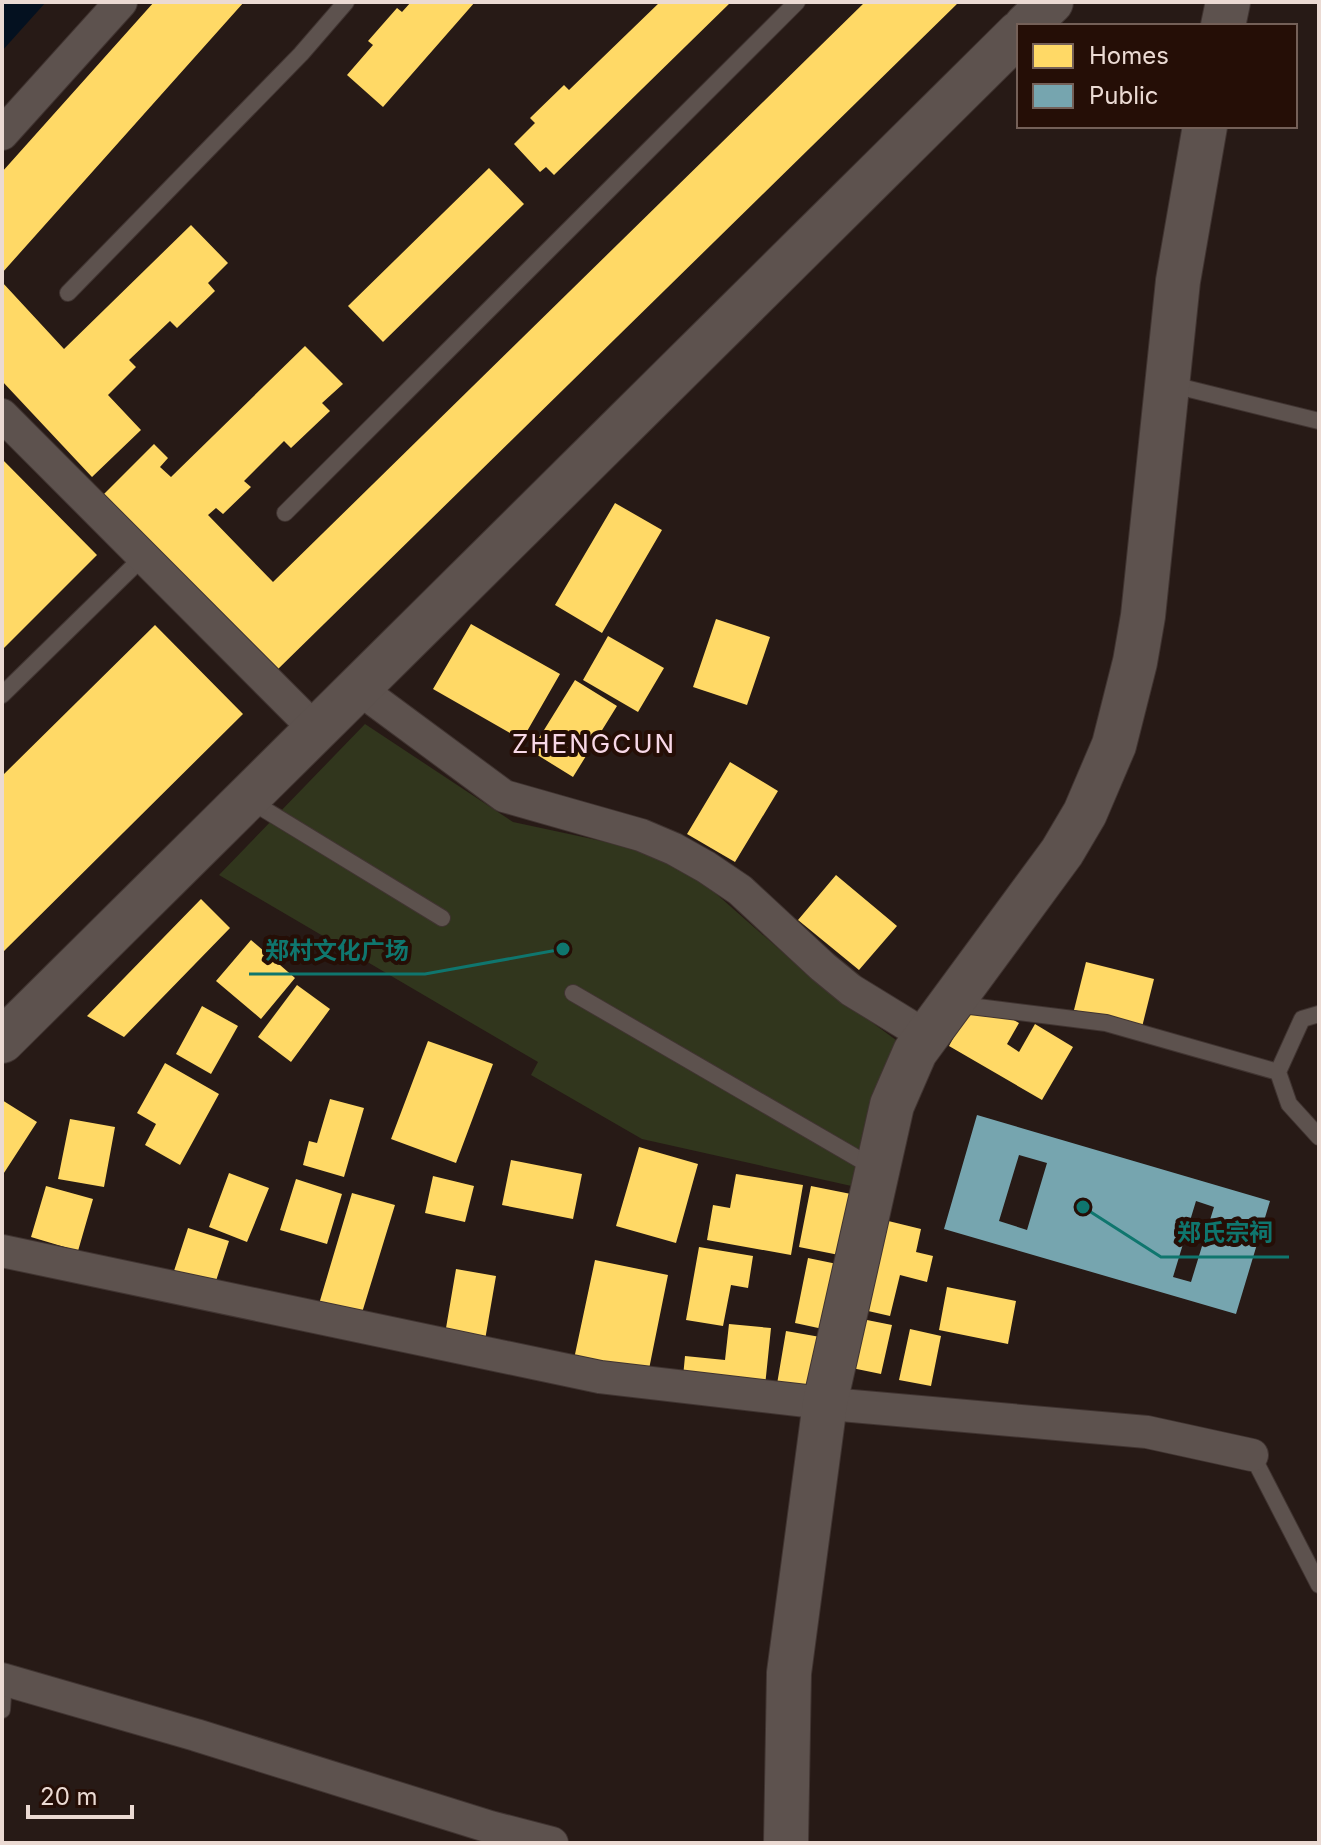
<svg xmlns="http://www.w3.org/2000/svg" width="1321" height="1845" font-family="Inter,'Noto Sans SC',sans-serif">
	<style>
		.green { fill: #31361d }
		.water { fill: #041120 }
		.homes { fill: #ffd966 }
		.public { fill: #76a5af; fill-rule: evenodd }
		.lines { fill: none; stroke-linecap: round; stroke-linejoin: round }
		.lane-casing { stroke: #403431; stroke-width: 18 }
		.street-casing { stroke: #403431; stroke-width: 34 }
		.secondary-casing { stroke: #403431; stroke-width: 46 }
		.lane { stroke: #5d524e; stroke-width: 16 }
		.street { stroke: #5d524e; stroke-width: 32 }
		.secondary { stroke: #5d524e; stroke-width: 44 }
		.labels { text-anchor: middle; stroke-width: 8; stroke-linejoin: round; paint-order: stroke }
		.quarter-label { font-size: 26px; letter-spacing: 2px; fill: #f8d8e7; stroke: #250e06 }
		.leader { fill: none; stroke: #0f766e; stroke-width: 3 }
		.callout-dot { fill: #0f766e; stroke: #250e06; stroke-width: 3 }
		.callout-label { font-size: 24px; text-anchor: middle; font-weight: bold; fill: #0f766e; stroke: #250e06; stroke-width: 8; stroke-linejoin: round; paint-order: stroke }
	</style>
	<rect width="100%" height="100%" fill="#271a16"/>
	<!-- green -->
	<path class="green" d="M365 724 513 822 639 849 688 869 813 979 900 1043 856 1187 642 1139 531 1075 538 1062 219 875Z"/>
	<!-- water -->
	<path class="water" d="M2 2H46L2 51Z"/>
	<!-- homes -->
	<path class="homes" d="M154 2H244L2 273V172Z
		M411 2H475L383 107 347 75 373 45 368 41 397 8 402 12Z
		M660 2H731L554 175 546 167 540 172 514 144 535 123 530 118 564 85 569 90Z
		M865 2H959L275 672 103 495 154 444 168 458 160 467 171 477 305 346 343 384 322 403 330 411 291 448 284 441 244 481 251 487 223 514 216 508 208 515 273 582Z
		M489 168 524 204 383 342 348 306Z
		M191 225 228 263 208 283 215 291 177 328 170 321 129 360 136 367 108 395 141 430 92 477 2 381V282L64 349Z
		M2 459 97 555 2 650Z
		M615 503 662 530 602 633 555 605Z
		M716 619 770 637 747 705 693 687Z
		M471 624 560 674 522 740 433 689Z
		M155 625 243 714 2 953V776Z
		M608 636 664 668 638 712 583 680Z
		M575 680 617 706 573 777 531 751Z
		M730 762 778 791 735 862 687 834Z
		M836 875 897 926 859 970 798 920Z
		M201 899 230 928 124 1037 87 1016Z
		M251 940 295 978 261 1019 216 981Z
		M1086 962 1154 979 1142 1027 1074 1010Z
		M297 985 330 1009 291 1062 258 1037Z
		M202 1006 238 1026 211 1074 176 1054Z
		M967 1013 1007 1016 1019 1023 1007 1044 1019 1052 1035 1024 1073 1047 1042 1100 949 1046Z
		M428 1041 493 1064 456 1163 391 1139Z
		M165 1063 219 1094 180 1165 145 1145 156 1124 137 1113Z
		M330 1099 364 1108 344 1177 303 1165 309 1141 317 1143Z
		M2 1100 37 1122 2 1176Z
		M70 1119 115 1127 104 1187 58 1179Z
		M639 1147 698 1164 676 1243 616 1226Z
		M511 1160 582 1174 573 1219 502 1205Z
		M229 1173 269 1188 247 1242 209 1227Z
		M736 1174 803 1185 791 1255 707 1240 713 1205 730 1208Z
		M433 1176 474 1186 465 1222 425 1213Z
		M296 1179 342 1194 327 1244 280 1230Z
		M46 1186 93 1199 78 1251 31 1237Z
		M811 1186 856 1195 844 1256 799 1247Z
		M352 1193 395 1205 361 1316 319 1304Z
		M876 1218 921 1229 916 1252 933 1256 927 1282 900 1275 890 1316 855 1308Z
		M188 1228 229 1241 214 1287 173 1274Z
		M699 1247 753 1256 748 1288 731 1285 723 1326 686 1320Z
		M808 1258 837 1264 823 1329 795 1323Z
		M595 1260 668 1275 648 1374 574 1359Z
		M456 1269 496 1276 485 1340 445 1334Z
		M947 1287 1016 1301 1008 1344 939 1330Z
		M857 1318 892 1325 881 1374 847 1367Z
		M729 1324 771 1328 765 1386 683 1377 685 1356 725 1360Z
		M910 1329 941 1336 931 1386 899 1380Z
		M786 1331 826 1338 818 1391 777 1384Z"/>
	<!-- public -->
	<path class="public" d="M977 1115 1270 1201 1236 1314 944 1229ZM1019 1155 1047 1163 1027 1230 999 1221ZM1196 1201 1214 1207 1191 1282 1173 1277Z"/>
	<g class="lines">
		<!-- lane casing -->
		<g class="lane-casing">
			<path id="lane" d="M68 293 301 54 346 2
				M1169 384 1319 421
				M285 513 797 2
				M2 695 143 557
				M249 800 442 918
				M573 993 876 1169
				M954 1004 1106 1023 1278 1072 1289 1104 1319 1137
				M1278 1072 1302 1019 1319 1014
				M1252 1455 1319 1585
				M2 1710 4 1680"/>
		</g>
		<!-- street casing -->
		<g class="street-casing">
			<path id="street" d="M2 134 121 2
				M2 415 316 730
				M358 688 504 796 641 835 674 849 706 867 740 890 823 967 851 990 926 1036
				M2 1251 600 1377 841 1405 1147 1432 1252 1455
				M2 1679 196 1735 490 1827 552 1843"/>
		</g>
		<!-- secondary casing -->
		<g class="secondary-casing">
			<path id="secondary" d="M1026 26 1051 2
				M1223 26 1228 2
				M2 1041 1019 33
				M786 1843 789 1673 825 1403 892 1105 915 1052 1062 852 1085 813 1114 745 1135 662 1143 616 1178 281 1205 126"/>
		</g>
		<!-- lane -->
		<use href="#lane" class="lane"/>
		<!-- street -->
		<use href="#street" class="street"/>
		<!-- secondary -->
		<use href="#secondary" class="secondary"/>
	</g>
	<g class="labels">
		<!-- quarter labels -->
		<g class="quarter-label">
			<text x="594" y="753">ZHENGCUN</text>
		</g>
	</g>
	<!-- callouts -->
	<path class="leader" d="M563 949L425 974H249M1083 1207L1161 1257H1289"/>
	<g class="callout-dot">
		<circle cx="563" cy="949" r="8"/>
		<circle cx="1083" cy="1207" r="8"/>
	</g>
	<g class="callout-label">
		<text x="337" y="959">郑村文化广场</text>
		<text x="1225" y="1241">郑氏宗祠</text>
	</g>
	<!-- border -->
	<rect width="1321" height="1845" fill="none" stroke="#ebdad3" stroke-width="8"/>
	<!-- legend -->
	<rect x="1017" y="24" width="280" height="104" fill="#250e06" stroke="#746058" stroke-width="2"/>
	<rect x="1033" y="44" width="40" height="24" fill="#ffd966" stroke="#746058" stroke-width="2"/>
	<text x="1089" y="64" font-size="24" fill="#ebdad3">Homes</text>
	<rect x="1033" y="84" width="40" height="24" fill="#76a5af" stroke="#746058" stroke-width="2"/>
	<text x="1089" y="104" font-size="24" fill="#ebdad3">Public</text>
	<!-- scale -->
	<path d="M28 1805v12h104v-12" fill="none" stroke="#ebdad3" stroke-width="4"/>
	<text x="40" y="1805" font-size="24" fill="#ebdad3" stroke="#250e06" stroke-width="6" paint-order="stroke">20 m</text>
</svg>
